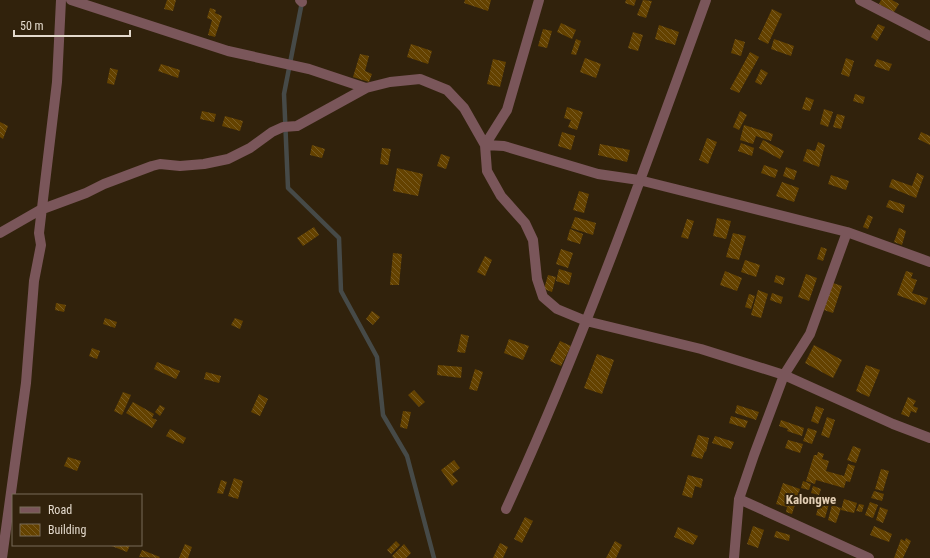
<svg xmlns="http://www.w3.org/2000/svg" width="930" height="558" font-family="'Roboto Condensed',sans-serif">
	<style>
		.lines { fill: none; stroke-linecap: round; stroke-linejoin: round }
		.stream { stroke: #464a48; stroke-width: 4.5 }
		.building { fill: url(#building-back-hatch) }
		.minor { stroke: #7a565a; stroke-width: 10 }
		.labels { text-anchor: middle; stroke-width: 4; stroke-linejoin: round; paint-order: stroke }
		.quarter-label { font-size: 13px; font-weight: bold; fill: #e1cdb3; stroke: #31220c }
	</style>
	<defs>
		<pattern id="building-back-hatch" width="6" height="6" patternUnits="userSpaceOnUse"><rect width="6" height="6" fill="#644200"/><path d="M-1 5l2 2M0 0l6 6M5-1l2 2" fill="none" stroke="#7a5d24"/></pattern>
	</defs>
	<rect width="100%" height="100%" fill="#31220c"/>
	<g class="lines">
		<!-- stream -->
		<path class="stream" d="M302 2 284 94 288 188 339 238 341 291 377 357 383 415 407 456 434 558"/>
	</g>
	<!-- building -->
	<path class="building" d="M167 0H176L173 11 164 9Z
		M465 0H491L488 11 464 3Z
		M626 0H636L634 6 625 3Z
		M643 0 652 1 646 18 637 15Z
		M881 0H892L899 4 894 12 879 4Z
		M210 8 216 10 215 13 222 16 215 37 208 35 212 20 207 18Z
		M772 9 782 14 768 44 758 39Z
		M561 23 576 30 572 39 557 32Z
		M878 24 885 27 877 41 871 37Z
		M659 25 679 32 675 45 655 39Z
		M543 29 552 31 547 48 538 46Z
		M633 32 643 35 638 51 628 48Z
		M576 39 581 41 576 55 571 54Z
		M735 39 745 42 741 56 731 53Z
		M774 39 794 46 791 56 771 49Z
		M411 44 432 51 428 64 407 57Z
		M750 52 759 57 739 93 730 89Z
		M360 54 369 56 365 71 372 74 369 82 353 77Z
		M585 58 601 64 596 78 580 72Z
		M846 58 854 61 849 77 841 74Z
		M493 59 506 62 500 87 487 84Z
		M877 59 892 64 889 71 874 66Z
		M161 64 180 70 178 78 158 71Z
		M110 68 118 70 114 85 107 83Z
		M761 69 768 73 761 85 755 82Z
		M855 94 865 97 863 104 853 101Z
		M806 97 814 100 810 111 802 109Z
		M567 107 583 112 577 130 568 127 571 120 564 118Z
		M824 109 833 112 828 127 820 124Z
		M202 111 216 114 214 122 200 119Z
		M740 111 747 115 739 130 733 127Z
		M837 114 845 116 841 129 833 127Z
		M225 116 243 121 240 131 222 126Z
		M0 122 8 126 3 139 0 137Z
		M744 125 773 134 771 141 756 136 753 144 740 140Z
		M562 132 575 136 571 150 558 146Z
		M921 132 930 136V145L918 139Z
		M707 138 717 142 708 164 699 160Z
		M763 140 784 151 780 159 759 148Z
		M818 142 825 145 819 167 803 161 807 149 815 151Z
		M741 143 754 148 752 156 738 151Z
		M600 144 630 150 627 162 598 155Z
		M312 145 325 149 322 158 310 155Z
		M382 148 391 149 388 165 380 164Z
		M441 154 450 157 446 169 437 166Z
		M764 165 778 170 775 178 761 173Z
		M786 167 797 171 794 180 783 176Z
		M397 168 423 174 418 196 393 191Z
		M917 173 924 176 916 198 889 187 892 179 912 186Z
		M831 175 849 181 846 190 828 184Z
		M782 182 799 188 794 202 776 196Z
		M579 191 589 194 584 213 573 210Z
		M889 200 905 205 903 213 886 207Z
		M868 215 873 217 868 229 863 227Z
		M575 217 596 223 593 235 571 228Z
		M717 218 731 221 726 239 713 236Z
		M687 219 694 221 688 239 681 237Z
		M314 227 319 235 303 246 297 238Z
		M899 228 906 231 902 245 894 242Z
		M570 229 583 234 580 244 567 240Z
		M733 233 746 236 739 260 726 257Z
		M821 247 827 249 823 261 817 259Z
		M561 249 573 253 568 268 556 264Z
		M393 253 402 254 399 285H390Z
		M485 256 492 260 485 276 477 272Z
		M745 260 760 265 756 277 741 272Z
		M559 269 572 273 569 285 556 281Z
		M725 271 742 278 737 291 720 285Z
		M906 271 913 273 911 278 917 280 912 293 928 298 925 305 897 295Z
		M806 274 817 278 809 301 798 297Z
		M548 275 556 277 552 292 544 289Z
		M776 275 785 278 783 285 774 282Z
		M833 283 842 286 833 313 824 310Z
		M758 290 768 294 761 318 751 315Z
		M772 293 783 297 781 304 770 300Z
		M749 294 755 296 751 309 745 307Z
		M56 303 66 305 64 312 55 310Z
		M372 311 380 317 373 325 366 319Z
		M105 318 117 322 115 328 103 324Z
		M235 318 243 321 240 329 231 325Z
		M461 334 469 336 465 353 457 352Z
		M509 339 529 346 523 360 504 353Z
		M560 341 571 346 561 366 550 361Z
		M814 345 842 360 833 378 805 363Z
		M92 348 100 351 97 359 89 356Z
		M597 354 614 360 602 394 584 388Z
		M157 362 180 371 176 379 154 369Z
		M438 365 462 367 461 378 437 375Z
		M866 365 880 370 869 397 856 391Z
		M475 369 483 372 477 391 469 389Z
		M206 372 221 376 219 383 204 379Z
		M414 390 425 402 419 407 408 395Z
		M123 392 131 395 122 415 114 411Z
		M259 394 268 399 260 416 251 412Z
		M908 397 916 401 913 406 918 408 916 413 911 411 909 417 901 414Z
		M133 402 154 414 152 418 157 420 152 428 126 413Z
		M160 405 165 408 160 416 155 412Z
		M737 405 759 412 756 420 735 413Z
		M816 406 824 409 818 424 811 421Z
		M403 411 411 412 407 429 400 427Z
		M731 416 748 421 745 428 729 423Z
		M827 417 835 420 829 438 821 435Z
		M781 420 804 428 802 436 787 431 788 429 779 426Z
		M808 428 817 431 812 444 803 441Z
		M170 429 186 438 183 444 166 436Z
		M698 435 709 438 706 452 705 451 702 459 691 456Z
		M715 436 734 442 731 449 712 443Z
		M788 440 803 444 800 453 785 448Z
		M853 446 861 449 856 463 847 460Z
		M818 452 824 454 822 459 829 461 826 471 844 476 848 464 855 466 850 482 846 481 844 488 816 480 815 484 806 481 814 455H817Z
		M68 457 81 461 77 471 64 466Z
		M454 460 460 468 452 474 458 481 452 486 441 470Z
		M881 469 889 471 883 491 875 489Z
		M688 475 703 479 701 488 695 486 692 498 682 495Z
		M234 478 243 481 238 499 228 496Z
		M221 480 227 482 223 494 217 493Z
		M803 481 811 484 809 490 801 488Z
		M783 483 800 489 792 514 786 512 787 507 776 504Z
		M813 486 821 489 819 495 811 493Z
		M874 491 884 494 882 501 871 498Z
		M844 499 857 503 854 513 841 510Z
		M820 501 829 504 825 518 816 515Z
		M870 502 878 505 873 518 865 515Z
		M859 504 864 505 862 512 856 511Z
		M832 505 841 508 836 523 828 520Z
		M880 507 888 510 883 523 876 520Z
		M525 517 533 521 522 543 514 539Z
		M753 526 764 530 758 548 747 544Z
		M874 526 892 534 889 542 870 535Z
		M678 527 698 536 693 545 674 537Z
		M776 531 790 535 789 541 774 537Z
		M906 538 911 541 903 558H894L901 539 905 541Z
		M396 541 400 545 391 554 387 550Z
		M615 541 622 545 616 558H606Z
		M500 543 508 547 503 558H493Z
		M185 544 192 547 188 558H179Z
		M404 544 411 553 406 558H394L392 556Z
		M109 545H130L127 552Z
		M142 550 160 557 159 558 139 557Z"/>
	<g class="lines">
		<!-- minor -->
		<path class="minor" d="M71 0 228 51 309 69 366 88 390 82 420 79 447 90 464 108 485 145 487 171 501 196 525 223 533 240 537 279 543 297 557 309 586 321 701 349 784 375 893 424 930 438
			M300 0 302 2
			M860 0 930 36
			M485 145 504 146 598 174 639 180 847 232 930 262
			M485 145 507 110 539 0
			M0 233 40 210 86 193 104 184 152 166 160 164 180 166 204 164 228 159 250 148 272 132 283 127 297 126 366 88
			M739 499 869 558
			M506 509C582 344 644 171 706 0
			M2 558 26 383 34 281 41 245 39 233 57 82 61 0
			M734 558 739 499 754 455 784 375 810 334 847 232"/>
	</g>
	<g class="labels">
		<!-- quarter labels -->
		<g class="quarter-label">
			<text x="811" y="504">Kalongwe</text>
		</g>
	</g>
	<!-- legend -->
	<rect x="12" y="494" width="130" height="52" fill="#31220c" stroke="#786b59"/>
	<rect x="20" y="507" width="20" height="6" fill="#7a565a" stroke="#786b59"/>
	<text x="48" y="514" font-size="12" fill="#e3d9cc">Road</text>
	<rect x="20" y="524" width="20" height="12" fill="url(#building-back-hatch)" stroke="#786b59"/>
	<text x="48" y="534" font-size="12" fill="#e3d9cc">Building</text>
	<!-- scale -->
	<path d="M14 30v6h116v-6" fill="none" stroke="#e3d9cc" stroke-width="2"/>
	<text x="20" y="30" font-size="12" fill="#e3d9cc" stroke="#31220c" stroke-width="3" paint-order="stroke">50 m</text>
</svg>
